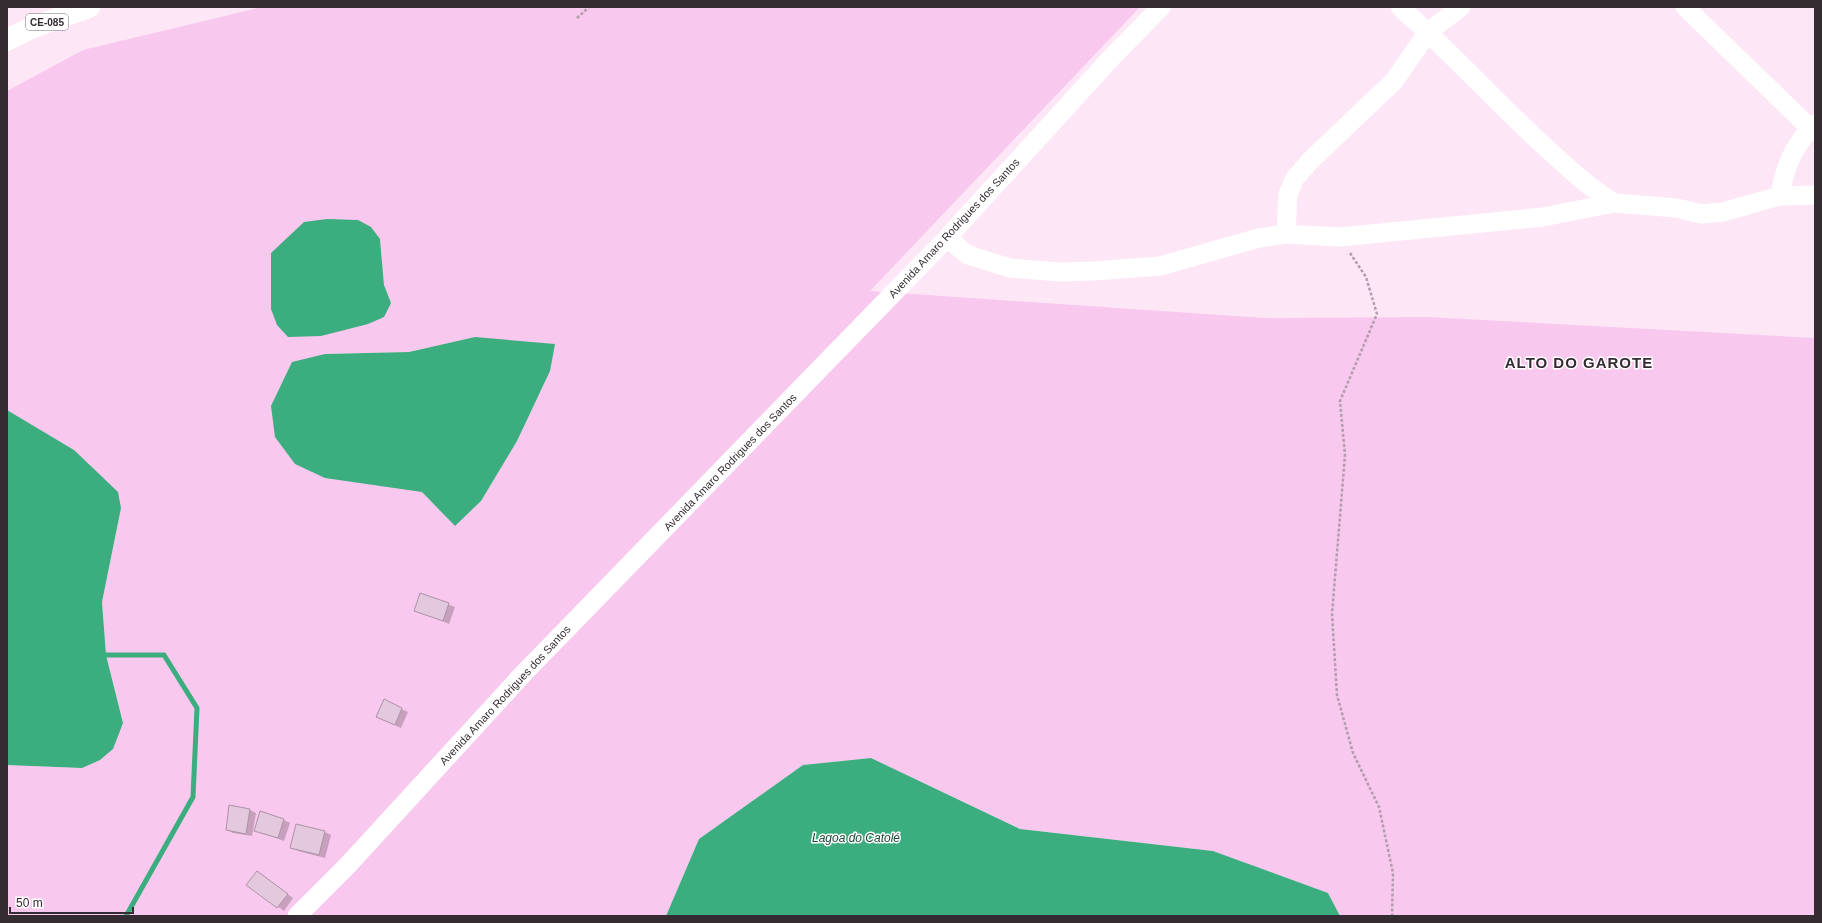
<svg xmlns="http://www.w3.org/2000/svg" width="1822" height="923" font-family="Arial,sans-serif">
	<style>
		.green { fill: #f9c8ee; fill-rule: evenodd }
		.water { fill: #3bad7e }
		.shadow { fill: #0003 }
		.lines { fill: none; stroke-linecap: round; stroke-linejoin: round }
		.stream { stroke: #3bad7e; stroke-width: 5 }
		.building { fill: #e4c9de; stroke: #ab92a5 }
		.path { stroke: #b09eab; stroke-width: 2.5; stroke-dasharray: 3 2; stroke-linecap: butt }
		.street { stroke: #fff; stroke-width: 19 }
		.highway { stroke: #fff; stroke-width: 22 }
		.labels { text-anchor: middle; stroke-width: 3; stroke-linejoin: round; paint-order: stroke }
		.shield { fill: #fff; stroke: #726b70; stroke-width: 1 }
		.shield-label { font-size: 10px; font-weight: bold; fill: #352b33 }
		.street-label { font-size: 11px; fill: #352b33; stroke: #fff }
		.water-label { font-size: 12px; font-style: italic; fill: #194834; stroke: #fff }
		.district-label { font-size: 15px; font-weight: bold; letter-spacing: 1px; fill: #352b33; stroke: #fff }
	</style>
	<rect width="100%" height="100%" fill="#fde7f7"/>
	<!-- green -->
	<path class="green" d="M262 7H1140L870 291 1264 318 1428 317 1815 338V916H1340L1328 893 1213 851 1021 829 871 758 803 765 699 839 666 916H7V765L82 768 123 722 106 655 102 602 121 508 74 450 7 410V91L83 50ZM304 222 380 239 384 285 391 304ZM475 337 550 371 517 441 481 501 455 526 422 492 325 354 409 352Z"/>
	<!-- water -->
	<path class="water" d="M327 219 358 220 371 227 380 239 384 285 391 303 384 317 368 324 321 336 288 337 277 325 271 309V253L304 222Z
		M475 337 555 344 550 371 517 441 481 501 455 526 422 492 325 478 295 464 275 437 271 406 292 362 325 354 409 352Z
		M7 410 74 450 118 492 121 508 102 602 106 655 123 723 113 749 100 760 82 768 7 765Z
		M871 758 1020 829 1213 851 1328 893 1340 916H666L699 839 803 765Z"/>
	<!-- shadow -->
	<path class="shadow" d="M560 7H588V8Z
		M421 594 455 607 449 624 416 610Z
		M384 701 408 712 401 728 383 720Z
		M250 810 256 813 252 836 233 833 227 830Z
		M284 820 290 823 284 841 255 830Z
		M297 825 325 832 331 835 325 858 298 851 291 847Z
		M263 876 293 898 284 911 248 885Z"/>
	<g class="lines">
		<!-- stream -->
		<path class="stream" d="M106 655H164L197 708 193 797 126 916"/>
	</g>
	<!-- building -->
	<path class="building" d="M420 593 449 603 443 621 414 611Z
		M384 699 402 708 395 725 376 717Z
		M229 805 250 809 246 834 226 830Z
		M260 811 284 819 278 838 254 831Z
		M296 824 325 831 319 855 290 848Z
		M257 871 288 894 277 908 246 885Z"/>
	<g class="lines">
		<!-- path -->
		<path class="path" d="M577 18 589 7
			M1350 253 1366 277 1377 314 1340 401 1345 455 1332 614 1337 695 1353 753 1379 807 1393 873 1392 916"/>
		<!-- street -->
		<path class="street" d="M1400 7C1450 51 1494 100 1543 145 1567 167 1587 186 1614 203
			M1685 7 1811 129
			M1780 196C1785 166 1793 146 1815 124
			M1286 234 1288 194 1295 178 1312 159 1394 81 1428 32 1461 7
			M947 238 968 255 1010 268 1060 272 1094 271 1160 266 1259 238 1286 234 1340 237 1543 217 1614 203 1677 208 1701 214 1711 213 1723 212 1780 196 1815 195
			M297 916 348 865 523 674 947 238 1112 57 1161 7"/>
		<!-- highway -->
		<path class="highway" d="M7 40 31 28 89 7"/>
	</g>
	<g class="labels">
		<!-- shield labels -->
		<rect class="shield" x="26" y="14" width="42" height="16" rx="3"/>
		<g class="shield-label">
			<text x="47" y="26">CE-085</text>
		</g>
		<!-- street labels -->
		<g class="street-label">
			<text transform="translate(954 228) rotate(-47)" y="4">Avenida Amaro Rodrigues dos Santos</text>
			<text transform="translate(730 462) rotate(-46)" y="4">Avenida Amaro Rodrigues dos Santos</text>
			<text transform="translate(505 695) rotate(-47)" y="4">Avenida Amaro Rodrigues dos Santos</text>
		</g>
		<!-- water labels -->
		<g class="water-label">
			<text x="856" y="842">Lagoa do Catolé</text>
		</g>
		<!-- district labels -->
		<g class="district-label">
			<text x="1579" y="368">ALTO DO GAROTE</text>
		</g>
	</g>
	<!-- border -->
	<rect width="1822" height="923" fill="none" stroke="#352b33" stroke-width="16"/>
	<!-- scale -->
	<path d="M10 907v6h123v-6" fill="none" stroke="#352b33" stroke-width="2"/>
	<text x="16" y="907" font-size="12" fill="#352b33" stroke="#ffffff" stroke-width="3" paint-order="stroke">50 m</text>
</svg>
